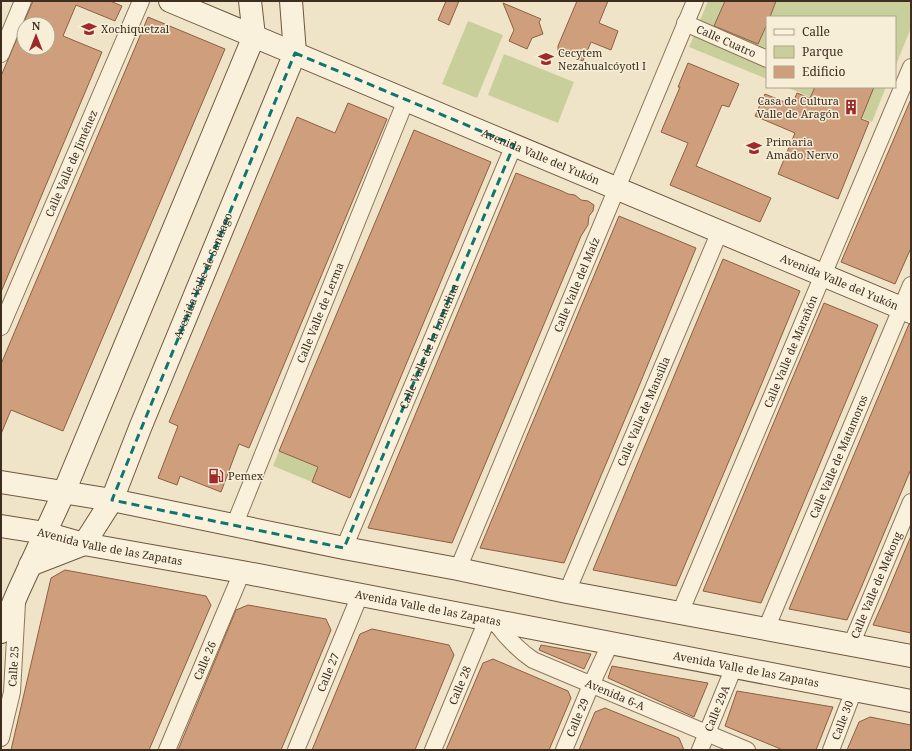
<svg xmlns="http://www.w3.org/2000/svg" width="912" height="751" font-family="'Noto Serif',serif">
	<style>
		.green { fill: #c9cf9b }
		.building { fill: #cf9f7d; stroke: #8d5f41; fill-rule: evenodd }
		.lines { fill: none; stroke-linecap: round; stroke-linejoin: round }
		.street-casing { stroke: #8d765c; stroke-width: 18 }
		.secondary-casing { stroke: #6f573f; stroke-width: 24 }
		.street { stroke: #faf1dc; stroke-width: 16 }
		.secondary { stroke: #faf1dc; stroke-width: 22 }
		.marked { fill: none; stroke: #0f766e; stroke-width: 3; stroke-dasharray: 8 5; stroke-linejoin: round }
		.labels { text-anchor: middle; stroke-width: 3; stroke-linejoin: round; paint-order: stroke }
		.poi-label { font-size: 11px; fill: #3d2e20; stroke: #f7eed8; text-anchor: start }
		.street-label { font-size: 11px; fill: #3d2e20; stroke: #f7eed8 }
	</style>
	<rect width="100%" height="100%" fill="#f0e4c8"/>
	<!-- green -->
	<path class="green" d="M708 1H911V28L895 67V17H767V79L689 47Z
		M468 21 503 35 477 98 442 84Z
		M504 54 574 82 558 123 488 95Z
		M786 87H886L872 122Z
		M279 451 318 467 312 482 273 466Z"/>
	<!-- building -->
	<path class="building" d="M33 1H110L122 6 115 21 76 5 63 36 102 52 1 292V76ZM24 24H48V48H24Z
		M446 1H459L449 25 438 20Z
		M577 1H608L599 23 618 31 611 50 591 42 583 61 558 51V46Z
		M725 1H776L770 17H767V24L758 44 714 26Z
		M503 3 541 19 539 22 543 34 532 38 527 49 509 41 514 30Z
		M148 17 225 49 63 431 11 410 1 434V364Z
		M688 63 739 84 729 107 722 105 696 166 771 198 760 222 670 185 688 143 661 132 680 87H678Z
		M815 87H874L861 119 869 122 838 199 778 174 795 133 755 116 765 94 792 105 797 93 810 98Z
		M911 99V248L895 284 841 262Z
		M348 103 387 119 249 448 239 444 221 492 180 476 177 485 158 478 178 426 169 422 297 117 335 133Z
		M414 130 491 162 350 498 312 482 318 467 279 451Z
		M516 173 562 191 568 194 575 195 581 200 588 201 594 205 593 211 589 216 588 225 581 236 452 543 368 528Z
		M619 216 696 248 639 386 564 563 480 548Z
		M723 259 800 291 762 383 676 586 593 570Z
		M824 303 878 325 782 554 761 603 703 591Z
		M909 324H911V469L861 588 847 620 789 609Z
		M911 536V633L873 625 885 598Z
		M65 570 206 596 211 605 149 750H11L51 578Z
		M248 605 326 619 331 630 281 750H178L236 610Z
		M372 629 449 645 454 655 415 750H312L360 634Z
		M541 645 591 654 584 669 539 650Z
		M493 659 568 691 571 698 549 750H446L483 663Z
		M612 666 656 674 708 683 694 717 608 678Z
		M737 691 833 707 816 750H783L725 726Z
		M605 708 679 738 684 750H579L595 712Z
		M870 717 911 725V750H847L859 722Z"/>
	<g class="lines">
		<!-- street casing -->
		<g class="street-casing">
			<g id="street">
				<path id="s1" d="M685 23 767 59"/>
				<path d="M1 54 23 1"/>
				<path id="s2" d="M1 327 141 1"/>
				<path id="s3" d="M234 526 406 100"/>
				<path id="s4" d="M344 548 514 145"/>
				<path id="s5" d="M458 569 695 1"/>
				<path id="s6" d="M567 592 720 231"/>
				<path id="s7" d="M680 613 911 67"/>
				<path id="s8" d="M495 622C506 637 517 649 533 660L747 750"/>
				<path id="s9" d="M766 629 911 285"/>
				<path id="s10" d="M851 645 911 502"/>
				<path id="s11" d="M1 738 12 692 17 603"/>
				<path id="s12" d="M167 750 242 572"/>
				<path id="s13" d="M296 750 360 595"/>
				<path id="s14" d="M433 750 487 620"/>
				<path id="s15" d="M564 750 591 685 611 642"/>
				<path id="s16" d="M700 750 734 667"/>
				<path id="s17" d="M831 750 854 690"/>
			</g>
		</g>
		<!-- secondary casing -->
		<g class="secondary-casing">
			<g id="secondary">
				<path id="s18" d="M170 1 911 312"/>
				<path d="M1 482 112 500 344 548 458 569 567 592 911 656"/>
				<path id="s19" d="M1 526 45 533 84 544 242 572 911 701"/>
				<path id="s20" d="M30 565 84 544 112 500 140 428 295 53 291 1"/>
				<path d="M1 632 18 592 64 492 254 36 250 1"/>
			</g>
		</g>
		<!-- street -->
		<use href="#street" class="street"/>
		<!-- secondary -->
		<use href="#secondary" class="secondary"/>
	</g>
	<!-- marked area -->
	<path class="marked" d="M295 53 514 145 344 548 112 500Z"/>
	<!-- icons -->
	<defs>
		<g id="school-bare" transform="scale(1.2)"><path d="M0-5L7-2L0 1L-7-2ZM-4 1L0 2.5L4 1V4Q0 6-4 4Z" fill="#9e2a2b" stroke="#f7eed8" stroke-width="2.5" paint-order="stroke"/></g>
		<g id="university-bare" transform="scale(1.2)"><path d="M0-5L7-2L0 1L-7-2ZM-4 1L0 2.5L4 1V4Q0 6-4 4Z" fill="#9e2a2b" stroke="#f7eed8" stroke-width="2.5" paint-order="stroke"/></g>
		<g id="building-bare" transform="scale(1.2)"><path d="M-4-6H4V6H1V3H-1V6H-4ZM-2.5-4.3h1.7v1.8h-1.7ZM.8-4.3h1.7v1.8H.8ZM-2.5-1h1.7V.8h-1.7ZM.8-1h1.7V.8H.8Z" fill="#9e2a2b" stroke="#f7eed8" stroke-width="2.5" paint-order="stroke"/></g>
		<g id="fuel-bare" transform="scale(1.2)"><path d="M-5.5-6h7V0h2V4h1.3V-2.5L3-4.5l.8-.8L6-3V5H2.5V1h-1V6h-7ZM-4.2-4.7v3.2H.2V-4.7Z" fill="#9e2a2b" stroke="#f7eed8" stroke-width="2.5" paint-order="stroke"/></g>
	</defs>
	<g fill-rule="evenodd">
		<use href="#school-bare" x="89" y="29"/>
		<use href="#university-bare" x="546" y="59"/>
		<use href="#building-bare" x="851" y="107"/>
		<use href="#school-bare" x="754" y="148"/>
		<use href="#fuel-bare" x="216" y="476"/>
	</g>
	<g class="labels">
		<!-- poi labels -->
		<g class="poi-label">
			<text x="101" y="33">Xochiquetzal</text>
			<text x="558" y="57">Cecytem<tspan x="558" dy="13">Nezahualcóyotl I</tspan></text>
			<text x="839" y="105" text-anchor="end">Casa de Cultura<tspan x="839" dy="13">Valle de Aragón</tspan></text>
			<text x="766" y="146">Primaria<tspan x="766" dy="13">Amado Nervo</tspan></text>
			<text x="228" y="480">Pemex</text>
		</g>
		<!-- street labels -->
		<g class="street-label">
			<text dy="4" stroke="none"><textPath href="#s1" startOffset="45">Calle Cuatro</textPath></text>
			<text dy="4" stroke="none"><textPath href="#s18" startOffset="402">Avenida Valle del Yukón</textPath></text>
			<text dy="4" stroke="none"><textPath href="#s2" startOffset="178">Calle Valle de Jiménez</textPath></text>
			<text dy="4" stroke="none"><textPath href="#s20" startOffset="352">Avenida Valle de Santiago</textPath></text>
			<text dy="4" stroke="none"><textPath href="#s18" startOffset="726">Avenida Valle del Yukón</textPath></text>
			<text dy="4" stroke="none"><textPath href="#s5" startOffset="308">Calle Valle del Maíz</textPath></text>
			<text dy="4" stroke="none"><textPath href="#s3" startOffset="230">Calle Valle de Lerma</textPath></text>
			<text dy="4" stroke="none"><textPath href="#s4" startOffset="219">Calle Valle de la Lomelina</textPath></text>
			<text dy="4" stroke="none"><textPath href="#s7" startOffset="284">Calle Valle de Marañón</textPath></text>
			<text dy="4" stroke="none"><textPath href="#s6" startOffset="196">Calle Valle de Mansilla</textPath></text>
			<text dy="4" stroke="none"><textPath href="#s9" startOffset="187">Calle Valle de Matamoros</textPath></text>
			<text dy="4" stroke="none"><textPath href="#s19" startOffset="111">Avenida Valle de las Zapatas</textPath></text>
			<text dy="4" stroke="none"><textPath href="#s10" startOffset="65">Calle Valle de Mekong</textPath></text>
			<text dy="4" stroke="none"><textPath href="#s19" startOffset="435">Avenida Valle de las Zapatas</textPath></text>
			<text dy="4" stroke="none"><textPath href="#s12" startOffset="97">Calle 26</textPath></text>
			<text dy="4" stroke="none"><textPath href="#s11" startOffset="73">Calle 25</textPath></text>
			<text dy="4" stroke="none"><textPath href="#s19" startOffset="759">Avenida Valle de las Zapatas</textPath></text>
			<text dy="4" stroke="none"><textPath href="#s13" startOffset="84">Calle 27</textPath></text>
			<text dy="4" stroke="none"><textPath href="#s14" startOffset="70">Calle 28</textPath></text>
			<text dy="4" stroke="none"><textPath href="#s8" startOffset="143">Avenida 6-A</textPath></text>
			<text dy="4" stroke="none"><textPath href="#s16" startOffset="45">Calle 29A</textPath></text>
			<text dy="4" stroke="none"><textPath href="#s15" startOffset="35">Calle 29</textPath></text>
			<text dy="4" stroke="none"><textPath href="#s17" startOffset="32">Calle 30</textPath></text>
		</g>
	</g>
	<!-- border -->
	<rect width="912" height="751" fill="none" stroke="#3d2e20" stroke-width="4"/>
	<!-- legend -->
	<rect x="766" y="16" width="130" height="72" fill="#f7eed8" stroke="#ada18e"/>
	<rect x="774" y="29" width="20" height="6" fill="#faf1dc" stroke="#ada18e"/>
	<text x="802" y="36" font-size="12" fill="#3d2e20">Calle</text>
	<rect x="774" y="46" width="20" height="12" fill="#c9cf9b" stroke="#ada18e"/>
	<text x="802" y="56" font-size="12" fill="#3d2e20">Parque</text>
	<rect x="774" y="66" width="20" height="12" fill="#cf9f7d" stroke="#ada18e"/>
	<text x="802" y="76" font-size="12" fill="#3d2e20">Edificio</text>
	<!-- north arrow -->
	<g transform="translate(36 36)"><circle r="19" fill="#f7eed8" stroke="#ada18e"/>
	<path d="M0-3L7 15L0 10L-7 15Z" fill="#9e2a2b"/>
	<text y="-6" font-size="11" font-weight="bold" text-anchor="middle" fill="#3d2e20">N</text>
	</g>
</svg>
